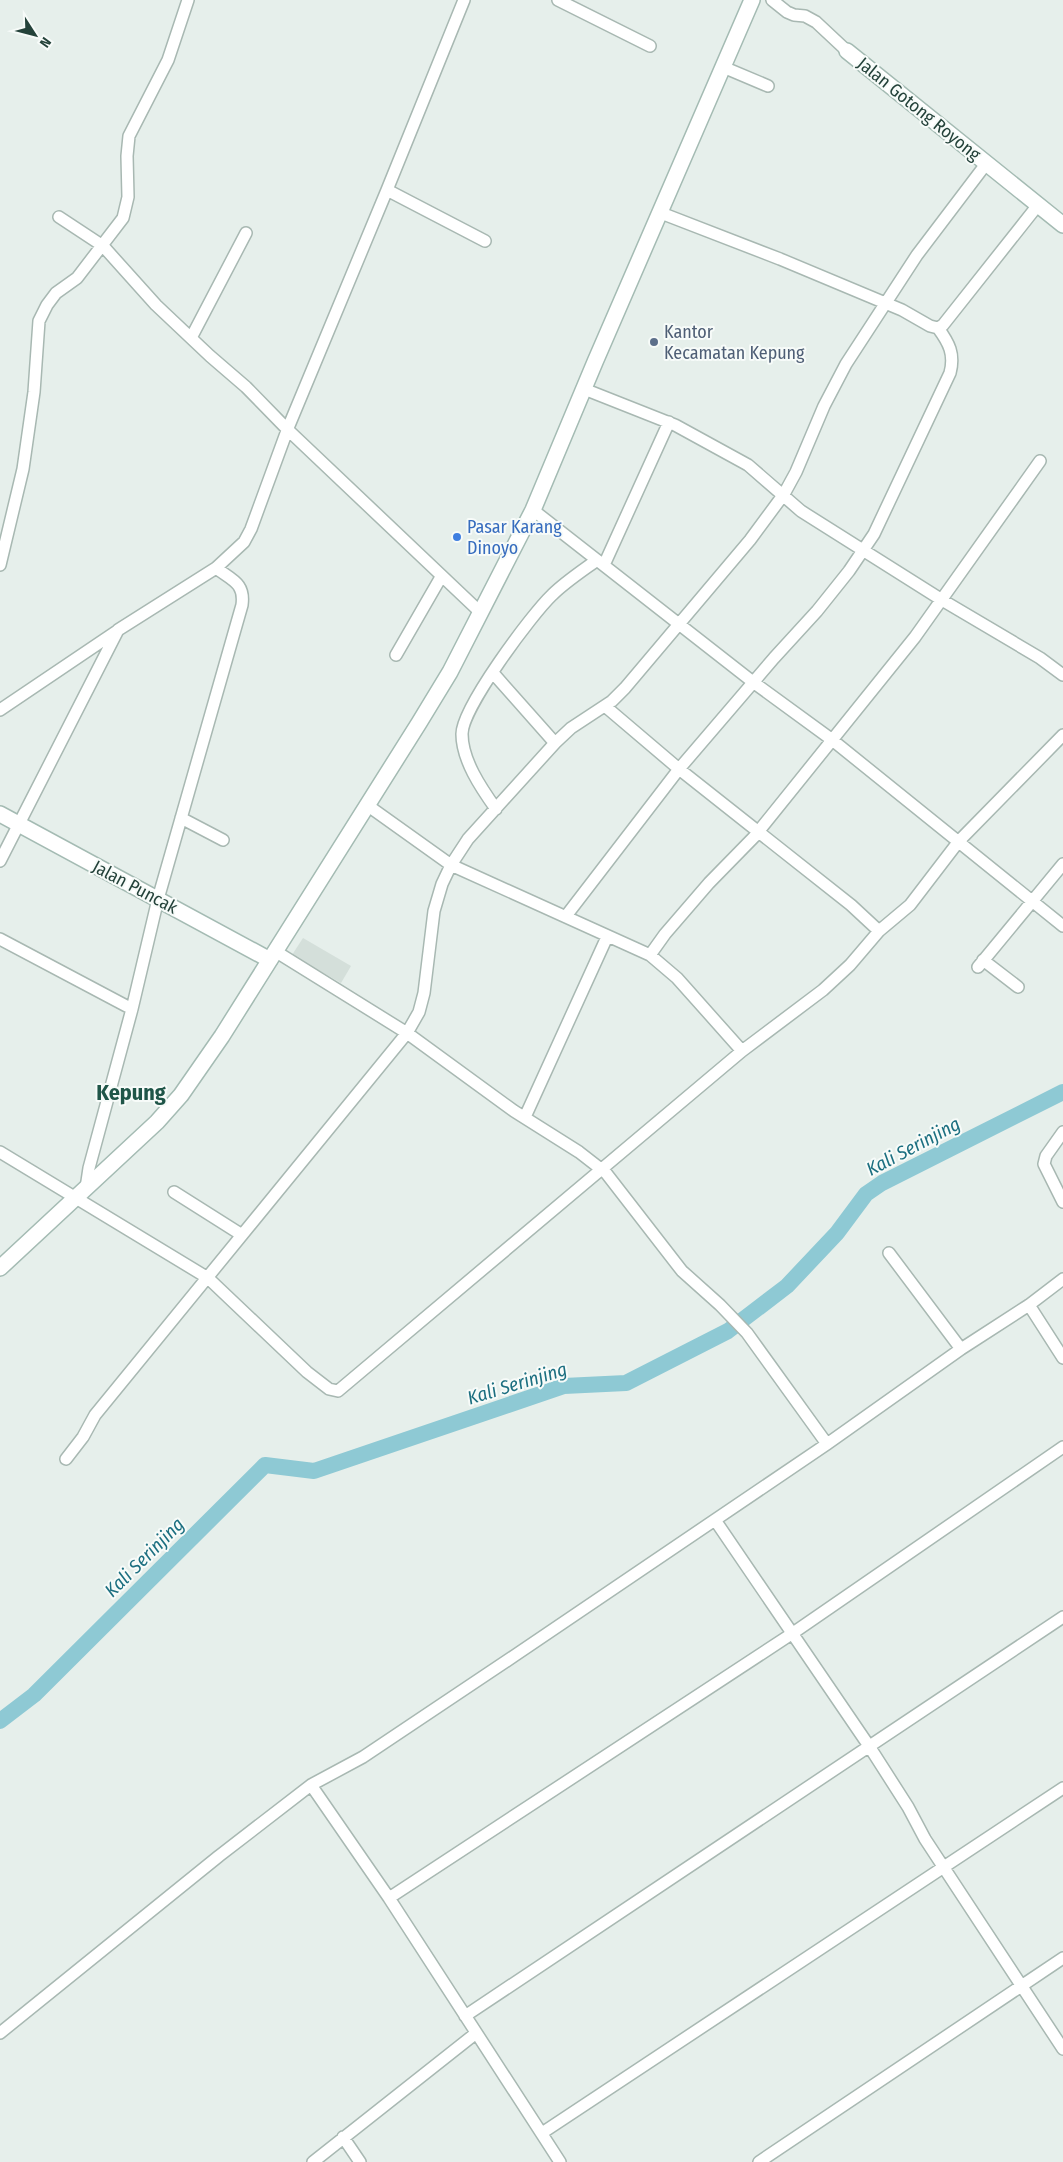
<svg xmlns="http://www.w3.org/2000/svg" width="1063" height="2162" font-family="'Fira Sans Condensed',sans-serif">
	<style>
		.built { fill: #d4dfda }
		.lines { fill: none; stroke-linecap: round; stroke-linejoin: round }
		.river { stroke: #8ec9d4; stroke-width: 16 }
		.street-casing { stroke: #a8b8b2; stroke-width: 14 }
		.secondary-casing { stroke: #a4bbb3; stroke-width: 18 }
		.street { stroke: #fff; stroke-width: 11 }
		.secondary { stroke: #fff; stroke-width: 15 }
		.service-dot { fill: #5c6f8a; stroke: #f7fbf9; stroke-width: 2 }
		.shop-dot { fill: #3f7fe0; stroke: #f7fbf9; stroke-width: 2 }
		.labels { text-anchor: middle; stroke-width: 4; stroke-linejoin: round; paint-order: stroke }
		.street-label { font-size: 18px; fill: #24423a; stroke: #f7fbf9 }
		.service-label { font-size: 18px; fill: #4e5e75; stroke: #f7fbf9; text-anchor: start }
		.shop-label { font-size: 18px; fill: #366cbe; stroke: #f7fbf9; text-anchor: start }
		.water-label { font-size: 19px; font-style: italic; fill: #1c6f80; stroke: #f7fbf9 }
		.district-label { font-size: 22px; font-weight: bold; fill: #1f5548; stroke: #f7fbf9 }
	</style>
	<rect width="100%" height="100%" fill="#e6efeb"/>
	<!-- built -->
	<path class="built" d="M303 938 351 966 341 983 292 955Z"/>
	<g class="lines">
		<!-- river -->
		<path class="river" d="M0 1721 34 1695 265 1465 314 1471 564 1386 626 1383 728 1331 787 1286 837 1233 866 1194 882 1183 1063 1092"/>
		<!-- street casing -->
		<g class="street-casing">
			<path id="street" d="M558 0 650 46
				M772 0 787 12 794 15 805 16 816 22 847 51
				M723 67 768 86
				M387 190 485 241
				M661 213 780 259 902 310 930 326 938 328 943 325 1038 205
				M59 217 103 246 156 305 210 356 246 387 287 429 480 612
				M191 338 246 233
				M584 389 675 425 748 465 801 511 942 600 1040 658 1063 675
				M533 510 753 682 831 739 1063 926
				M0 565 23 469 34 392 39 321 47 305 56 293 77 278 123 218 128 197 127 156 129 136 168 60 188 0
				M604 565 669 422
				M396 655 441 577
				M493 673 555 743
				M606 707 679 769 851 905 879 931
				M0 710 117 631
				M367 805 451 865 650 955 677 978 742 1051
				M496 809C481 788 462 760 462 734 462 708 531 615 552 595 565 582 582 571 597 560
				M181 818 223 840
				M0 861 118 630 216 568 244 542 251 529 288 428 387 190 464 0
				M566 916 679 769 774 658 817 611 849 571 874 534 950 373C955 354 949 343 938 328
				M0 939 132 1009
				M275 951 407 1033 514 1111 579 1152 606 1173 682 1271 720 1305 747 1333 827 1444
				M650 955 665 934 709 883 754 837 915 637 1040 461
				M983 960 1018 987
				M978 967 1063 864
				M525 1117 607 937
				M1063 1132 1046 1156 1044 1164 1063 1202
				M0 1152 208 1278 307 1372 329 1389 338 1391 742 1051 823 990 850 965 879 931 910 905 959 841 1063 735
				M86 1188 89 1168 132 1009 158 899 242 605C245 583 232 580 216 568
				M174 1192 242 1235
				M889 1253 961 1349
				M1029 1305 1063 1358
				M66 1459 83 1437 95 1415 407 1033 419 1012 424 993 434 911 442 884 451 865 468 839 555 743 571 728 612 701 625 688 750 540 784 494 796 472 824 406 846 364 917 255 986 164
				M715 1520 869 1746 908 1807 925 1839 1063 2049
				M311 1785 389 1898 560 2162
				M389 1898 793 1633 1063 1447
				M465 2016 1063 1617
				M0 2033 219 1856 311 1785 363 1757 514 1656 827 1444 961 1349 1029 1305 1063 1279
				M542 2133 1063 1788
				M343 2137 360 2162
				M313 2162 475 2034
				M759 2162 1063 1958"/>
		</g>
		<!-- secondary casing -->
		<g class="secondary-casing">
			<path id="secondary" d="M847 51 1063 225
				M0 814 270 960
				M0 1268 157 1122 181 1095 222 1036 419 723 450 672 533 510 595 362 752 0"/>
		</g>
		<!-- street -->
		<use href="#street" class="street"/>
		<!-- secondary -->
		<use href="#secondary" class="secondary"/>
	</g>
	<!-- markers -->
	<circle class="service-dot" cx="654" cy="342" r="5"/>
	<circle class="shop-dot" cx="457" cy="537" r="5"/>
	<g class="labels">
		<!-- street labels -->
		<g class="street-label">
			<text transform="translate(919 109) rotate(39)" y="6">Jalan Gotong Royong</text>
			<text transform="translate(135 887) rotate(28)" y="6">Jalan Puncak</text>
		</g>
		<!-- service labels -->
		<g class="service-label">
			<text x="664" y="338">Kantor<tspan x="664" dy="21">Kecamatan Kepung</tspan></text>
		</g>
		<!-- shop labels -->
		<g class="shop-label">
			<text x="467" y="533">Pasar Karang<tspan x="467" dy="21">Dinoyo</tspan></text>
		</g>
		<!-- water labels -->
		<g class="water-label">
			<text transform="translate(913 1146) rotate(-28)" y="7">Kali Serinjing</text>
			<text transform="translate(517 1383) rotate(-17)" y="7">Kali Serinjing</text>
			<text transform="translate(144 1557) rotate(-45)" y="7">Kali Serinjing</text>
		</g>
		<!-- district labels -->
		<g class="district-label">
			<text x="131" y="1100">Kepung</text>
		</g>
	</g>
	<!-- north arrow -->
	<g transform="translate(35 35) rotate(126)" stroke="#f7fbf9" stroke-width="4" paint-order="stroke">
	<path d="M0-4L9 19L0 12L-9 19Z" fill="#24423a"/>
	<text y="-8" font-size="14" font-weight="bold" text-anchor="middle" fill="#24423a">N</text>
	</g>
</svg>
